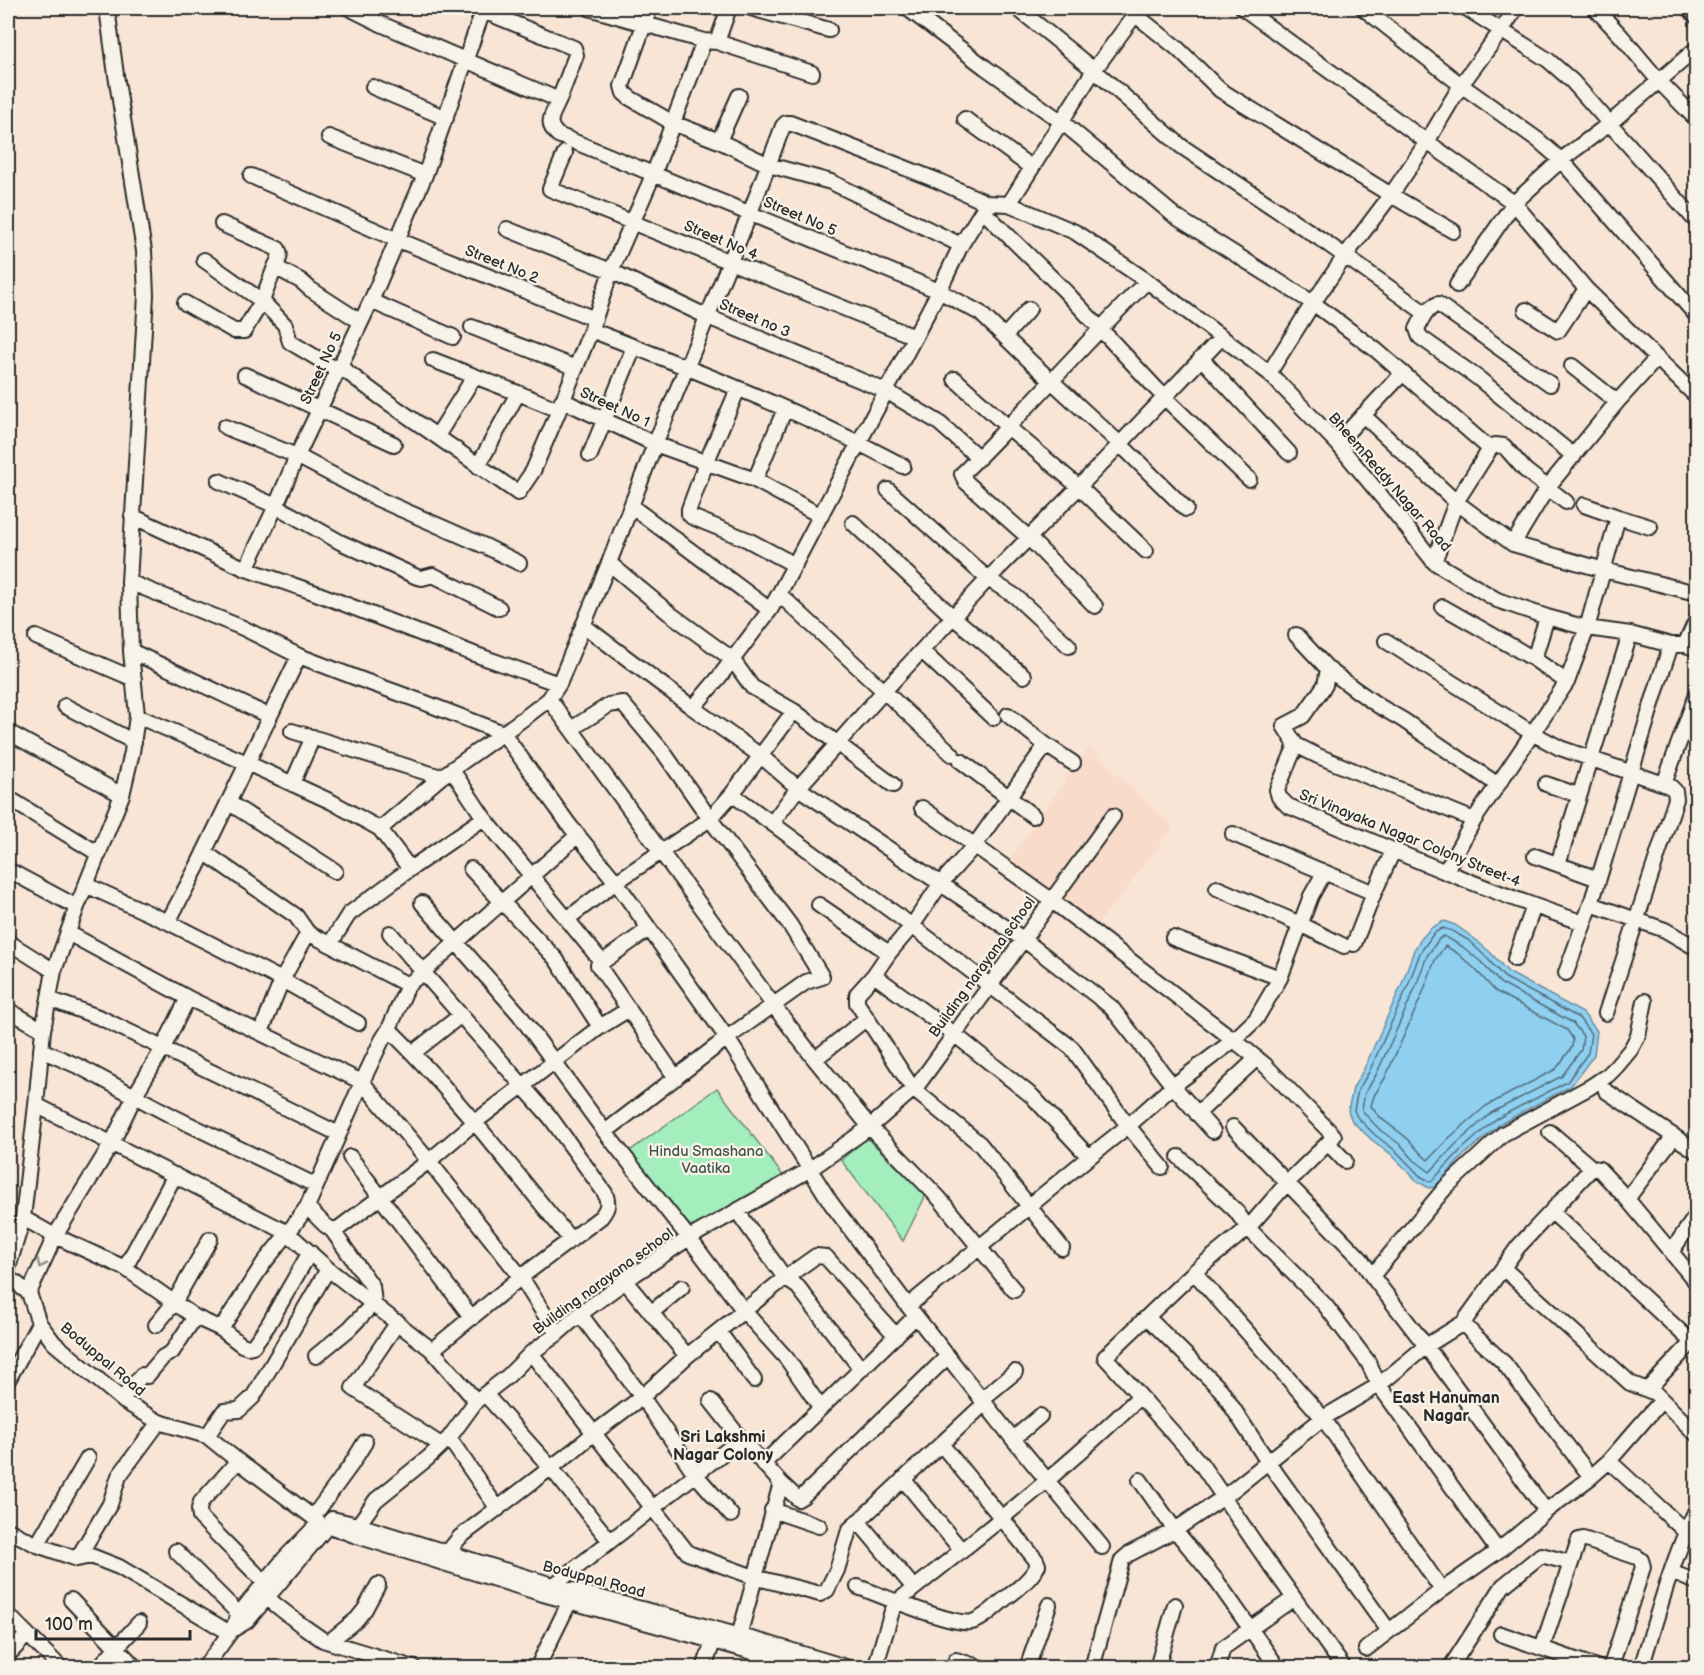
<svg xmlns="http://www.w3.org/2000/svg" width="1704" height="1675" font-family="'Balsamiq Sans',sans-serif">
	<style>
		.built { fill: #f9dbc9 }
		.green { fill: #a4eebd; stroke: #688c74; stroke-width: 1.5 }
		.water { fill: #8fcff0; stroke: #678da1; stroke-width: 1.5 }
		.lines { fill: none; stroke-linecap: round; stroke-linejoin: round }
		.shore { stroke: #536d7a; stroke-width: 1.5 }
		.minor-casing { stroke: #2b2b2b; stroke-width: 18 }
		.minor { stroke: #f7f3e8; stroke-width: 14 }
		.oneway { stroke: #918f8a }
		.labels { text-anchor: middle; stroke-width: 4.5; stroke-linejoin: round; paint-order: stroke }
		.street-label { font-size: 15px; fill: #2b2b2b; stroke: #f7f3e8 }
		.park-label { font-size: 15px; fill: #435248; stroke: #f7f3e8 }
		.neighbourhood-label { font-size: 16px; font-weight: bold; fill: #2b2b2b; stroke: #f7f3e8 }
	</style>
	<rect width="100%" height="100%" fill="#f8e5d6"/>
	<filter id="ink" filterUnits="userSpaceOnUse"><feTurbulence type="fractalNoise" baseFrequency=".0167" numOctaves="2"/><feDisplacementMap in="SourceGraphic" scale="12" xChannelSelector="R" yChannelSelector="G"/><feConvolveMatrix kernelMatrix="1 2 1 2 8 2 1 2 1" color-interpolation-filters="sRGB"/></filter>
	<g filter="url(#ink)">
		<!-- built -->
		<path class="built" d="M1089 748 1173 827 1126 889 1094 929 1008 862Z"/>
		<!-- green -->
		<path class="green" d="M717 1088 784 1177 695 1226 688 1225 647 1179 627 1153Z
			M867 1138 926 1195 903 1241 841 1160Z"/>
		<!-- water -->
		<path class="water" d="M1444 921 1455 925 1471 936 1491 953 1508 972 1583 1013 1597 1031 1594 1055 1571 1086 1500 1124 1464 1155 1435 1187 1429 1188 1417 1181 1392 1155 1372 1140 1352 1121 1348 1111 1353 1088 1364 1069 1401 986 1414 950 1421 939 1431 928Z"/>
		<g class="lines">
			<!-- shore -->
			<path class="shore" d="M1443 928 1452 931 1468 940 1486 957 1504 977 1579 1018 1591 1034 1588 1053 1567 1082 1496 1119 1460 1151 1431 1182 1420 1176 1396 1151 1375 1135 1357 1117 1354 1110 1358 1090 1369 1072 1407 988 1420 953 1434 933Z
				M1444 936 1463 947 1481 962 1500 983 1573 1023 1583 1036 1581 1050 1562 1076 1491 1113 1455 1145 1430 1172 1414 1160 1401 1145 1380 1130 1364 1113 1362 1109 1365 1093 1376 1075 1414 991 1427 956 1439 939Z
				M1445 946 1457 953 1475 969 1495 991 1567 1030 1573 1039 1572 1047 1556 1069 1486 1106 1449 1138 1428 1160C1420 1154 1415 1146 1408 1139 1396 1128 1380 1121 1371 1106L1374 1096 1385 1078 1422 995 1435 960Z"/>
			<!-- minor casing -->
			<g class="minor-casing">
				<path id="minor" d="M349 8 381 24 559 100C553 114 544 123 558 135L939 291 980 313 1032 363 1120 444 1186 509
					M476 8 574 48 576 55 559 100
					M589 8 704 41
					M650 8 622 86 624 93 630 98 673 123 719 141 769 165 831 182 961 245
					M751 8 829 30
					M907 8 986 68 1062 122 1176 217 1313 303 1376 350 1490 449 1495 445 1504 446 1525 470 1566 502
					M1017 8 1094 70 1181 146 1325 242 1425 313
					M1127 8 1177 48 1220 90 1391 195 1453 231
					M1243 8 1427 142 1514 203 1586 289 1696 396
					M1363 8 1461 85 1538 140 1561 160 1696 315
					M1466 8 1548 60 1572 81 1696 221
					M1595 8 1622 37 1659 81 1696 119
					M1689 8 1696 16
					M717 42 729 8
					M373 87 446 118
					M965 119 1032 168
					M719 141 739 96
					M565 153 550 189 915 337
					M425 175 484 8
					M251 176 398 240 595 319
					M1009 204 1075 232 1147 281 1269 373 1337 443 1400 519 1434 562 1497 600 1547 617 1587 628 1630 634 1671 645H1685
					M983 211 1064 290 1164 397 1249 479
					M222 224 278 249C282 255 278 261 275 267
					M507 229 611 271 708 317 886 391 938 422 979 458
					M204 260 262 301 285 325 290 342 337 370
					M1457 285 1514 203 1561 160 1609 124 1696 49
					M371 301 453 337
					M185 303 234 331H244L262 301 275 267 301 281 310 289 361 322
					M1526 310 1558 331 1586 289
					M472 327 576 368
					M591 330C697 371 803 412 903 466
					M1005 336 1029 309
					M1201 358 1289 453
					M433 360 518 393
					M339 366 379 396 518 493 533 471 559 410 591 330 611 271 654 173 704 41 717 42 812 73
					M1572 366 1617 402
					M1269 373 1313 303 1345 256 1391 195 1427 142 1461 85 1501 31 1516 8
					M245 375 394 444
					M955 379 1008 427 1079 487 1146 551
					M1550 384 1438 304C1427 308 1422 319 1417 329L1420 337 1478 378 1574 456
					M738 389 706 463 689 509V514L692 517 748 540 795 565
					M562 400 655 444 755 480 821 516
					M1363 415 1456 502 1513 544 1604 570 1696 593
					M225 427 297 456 378 499 487 547 519 563
					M437 436 474 377
					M1337 443 1403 373
					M590 455 634 347
					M478 466 518 393 559 410
					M755 480 785 409
					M219 481 276 506 340 542 417 577 422 578 433 575 499 608
					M888 490 988 579 1015 596 1069 646
					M631 506 770 610
					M132 516 246 569 316 593 474 654 559 684
					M1618 517 1650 527
					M853 523 953 617 1024 676
					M1513 544 1547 488 1617 402 1657 358
					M1434 562 1456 502 1490 449
					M609 563 669 613 732 659 752 687 794 711
					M246 569 276 506 297 456 371 301 425 175 329 137
					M129 582 243 628 299 656 362 680 423 702 503 733 570 826 616 882 727 1038 831 1203 908 1306
					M779 594 952 754
					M1095 606 1029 538 966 482 962 474C1025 412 1084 344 1147 281
					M1443 607 1534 659 1547 617
					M1696 621 1685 645 1696 648
					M583 625 693 708 761 756 798 788 1023 939 1111 1007 1173 1086 1213 1131
					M1296 635 1328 669 1356 690 1379 706 1403 720 1498 785
					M36 637 134 679
					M1386 641 1532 733 1560 748 1664 784
					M131 651 269 716
					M922 651 993 718
					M1534 659 1567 682
					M1328 669 1325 685 1303 716 1284 726 1296 745 1318 756 1474 820
					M549 699 774 1006 813 1057 870 1127 939 1198 1014 1290
					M65 706 134 742
					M693 708 720 676 770 610 779 594 939 291 961 245 987 203 1009 204 1094 70 1140 8
					M1008 715 1046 745 975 845 941 883 912 926 889 953 874 975 857 994V1003L913 1089 980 1144 1062 1248
					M137 716 247 763 332 802 380 829 410 869
					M571 729 609 705 622 703 664 753 710 819 732 794 794 711 893 785
					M292 731 441 777
					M8 732 122 795
					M1046 745 1073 763
					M1296 745 1277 790 1279 797 1288 806C1386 847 1483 890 1584 923
					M961 761 1033 816
					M452 770 484 818 602 962
					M292 784 313 737
					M1546 784 1578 795
					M732 794 912 926 1072 1048 1128 1126 1162 1167
					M8 798 99 854
					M228 802 335 871
					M922 808 1051 900 1234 1040 1265 1065 1334 1136 1328 1143
					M772 823 798 788 884 691 988 579 1079 487 1222 337
					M380 829 441 777 527 716 549 699 559 684 609 563 655 444 750 213 783 126 786 123H790L936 180 987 203
					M1233 834 1374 893 1393 851
					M204 852 296 916 308 933 282 980 261 1032
					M1535 856 1598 879
					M1558 864 1630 634
					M471 869 556 959 600 1027
					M8 870 77 907
					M1445 872 1474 820 1567 682 1587 628 1618 517 1584 505
					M86 885 168 922 197 867 299 656
					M1217 888 1300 924 1344 946
					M422 903 519 1014 605 1132
					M1591 904 1665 930 1696 948
					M819 905 889 953
					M567 919 616 882 710 819 790 925 822 977 806 982 727 1038 605 1132 689 1238 744 1311 787 1359 820 1407
					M168 922 282 980 358 1023
					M649 929 598 965 676 1078
					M68 933 188 998 362 1082 307 1207 288 1233 263 1264 221 1329
					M308 933 408 985
					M390 933 423 972 550 1117 605 1193C609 1204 608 1208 601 1217L521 1277 432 1350
					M1173 938 1280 978
					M8 942 54 971
					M330 944 349 914 410 869 484 818
					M1354 944 1374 893
					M1515 959 1534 906
					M1566 973 1591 904 1659 681 1671 645
					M874 975 954 1034 1032 1096 1089 1157
					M49 999 101 1018 339 1134
					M8 1010 43 1030
					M1606 1013 1676 799 1675 791 1671 787 1664 784 1696 696
					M389 1029C455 1094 512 1168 571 1240
					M41 1050 80 1067 174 1117 315 1185
					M413 1053 461 1015
					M815 1059 867 1018
					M1606 1091 1696 1151
					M36 1105 288 1233 328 1269 432 1350 476 1401
					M1197 1114 1257 1058
					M1233 1127 1361 1259 1372 1276 1426 1346 1546 1511
					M1550 1132 1592 1168
					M350 1157 472 1318
					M1179 1157 1236 1211 1248 1228 1325 1305 1368 1362 1379 1385 1498 1551
					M1627 1199 1674 1136
					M307 1207 325 1225 332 1230 339 1228 429 1161 475 1122 600 1027 629 1009
					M737 1211 785 1278 816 1256 826 1257 896 1336
					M1552 1212 1696 1346
					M23 1218 55 1236 125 1268 195 1317 221 1329 242 1345 248 1347 253 1346 268 1325 310 1252
					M1671 1252 1696 1216
					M8 1268 23 1218 36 1105 43 1030 54 971 77 907 122 795 132 752 137 716 131 651 129 582 146 295 144 251 116 75 107 8
					M125 1268 175 1175
					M1503 1268 1630 1383 1655 1393 1662 1400
					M1194 1272 1323 1418 1442 1590
					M1372 1276 1446 1187 1503 1134 1590 1087 1608 1075 1616 1067 1631 1049 1638 1036 1645 1001
					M8 1279 16 1283 29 1293 39 1323 54 1343 125 1402 159 1422 207 1436 238 1461 318 1521
					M625 1281 687 1356
					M29 1293 55 1236 112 1143 135 1095 163 1048 188 998
					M651 1313 682 1287
					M580 1314 642 1397 696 1475 731 1515
					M1147 1317 1221 1390 1268 1462 1389 1631
					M398 1322 353 1388 441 1445
					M1463 1323 1518 1247 1592 1168 1599 1169 1627 1199 1696 1282
					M156 1325 174 1303 210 1239
					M719 1332 754 1380
					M557 1334 521 1277 429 1161 362 1082 382 1040 389 1029 408 985 578 835
					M531 1353 688 1553 754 1577 820 1594 827 1590 837 1570 849 1530 984 1404
					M316 1356 349 1329 374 1303 372 1286 332 1230
					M8 1380 39 1323
					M1648 1389 1696 1338
					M485 1394 551 1468 610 1541
					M122 1399 142 1375 147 1376 163 1357 172 1352 195 1317
					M981 1400 1015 1372
					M711 1401 741 1439 781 1483 798 1499 803 1496 947 1357
					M207 1436 224 1411 239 1410 253 1397 328 1269
					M449 1438 498 1509
					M1013 1439 1040 1416
					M238 1461 201 1502 199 1509 200 1517 272 1590
					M1609 1461 1686 1532
					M763 1464 916 1316
					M903 1479 962 1551
					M1140 1480 1175 1530 1216 1580 1278 1668
					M772 1510 819 1526
					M313 1517 351 1465 365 1442
					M332 1519 358 1525 546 1583 770 1644 849 1668
					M858 1521 914 1588
					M358 1525 376 1500 428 1458 449 1438 476 1401 508 1376 531 1353 557 1334 580 1314 635 1274 689 1238 809 1170 870 1127 917 1086 1113 816
					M332 1527 354 1535 543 1594 811 1668
					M8 1530 37 1545 77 1559 91 1556 119 1567 230 1633
					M37 1545 88 1458
					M1102 1547 1013 1439 908 1306 1089 1157 1128 1126 1173 1086 1234 1040 1256 1019 1280 978 1311 896 1324 873
					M176 1551 239 1614
					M77 1559 110 1504 119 1476 159 1422
					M441 1562 447 1553 460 1537 574 1450 594 1433 642 1397 687 1356 785 1278 798 1287 861 1369
					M1671 1572 1696 1582
					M554 1585 741 1439
					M858 1587C881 1595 952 1626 972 1622 984 1619 996 1606 1006 1598 1017 1590 1032 1578 1038 1565L1036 1560 941 1444
					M267 1598 300 1624 323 1640 414 1668
					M71 1600 136 1668
					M8 1615 61 1668
					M232 1630 239 1614 285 1558 319 1523
					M1501 1634 1599 1668
					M739 1636 781 1483
					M329 1642 357 1619 365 1609 378 1585
					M1542 1648 1571 1563
					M1366 1649 1442 1590 1498 1551 1546 1511 1591 1477 1609 1461 1662 1400 1696 1434
					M8 1655 27 1635
					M956 1660 982 1668
					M98 1668 139 1623
					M204 1668 232 1630 247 1621 326 1528
					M537 1668 570 1601
					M704 1668 716 1633
					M753 1668 759 1653
					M875 1668 892 1611 898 1601C981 1535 1065 1470 1140 1396
					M1027 1668 1049 1605
					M1092 1668 1122 1560 1129 1554 1175 1530 1224 1497 1323 1418 1379 1385 1426 1346 1463 1323 1473 1334 1504 1363 1591 1477
					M1157 1668 1175 1605
					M1217 1668 1223 1648 1294 1598
					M1344 1668 1261 1552 1201 1464 1105 1357 1194 1272 1248 1228 1287 1183 1328 1143 1345 1161
					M1450 1668 1503 1586 1541 1555 1571 1563 1579 1540 1583 1539 1637 1557 1641 1560 1643 1567 1612 1663 1609 1668
					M1641 1668C1658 1614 1672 1560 1696 1510"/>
			</g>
			<!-- minor -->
			<use href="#minor" class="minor"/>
		</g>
		<!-- one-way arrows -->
		<defs><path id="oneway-chevron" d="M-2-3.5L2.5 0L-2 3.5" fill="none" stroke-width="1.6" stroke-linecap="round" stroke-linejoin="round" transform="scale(1.5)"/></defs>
		<use class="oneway" href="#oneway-chevron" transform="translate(41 1264) rotate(116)"/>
	</g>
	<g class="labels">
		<!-- street labels -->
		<g class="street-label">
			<text transform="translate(800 216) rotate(23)" y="5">Street No 5</text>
			<text transform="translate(721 240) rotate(23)" y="5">Street No 4</text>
			<text transform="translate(502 264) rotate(22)" y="5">Street No 2</text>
			<text transform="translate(755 318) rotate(23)" y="5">Street no 3</text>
			<text transform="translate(321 368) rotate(-65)" y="5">Street No 5</text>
			<text transform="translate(615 407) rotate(25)" y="5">Street No 1</text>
			<text transform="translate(1390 482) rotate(49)" y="5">BheemReddy Nagar Road</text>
			<text transform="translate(1410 838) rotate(22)" y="5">Sri Vinayaka Nagar Colony Street-4</text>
			<text transform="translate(982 967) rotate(-54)" y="5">Building narayana school</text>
			<text transform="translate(603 1281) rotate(-36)" y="5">Building narayana school</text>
			<text transform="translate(103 1359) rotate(40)" y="5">Boduppal Road</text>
			<text transform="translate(594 1579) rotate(15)" y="5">Boduppal Road</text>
		</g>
		<!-- park labels -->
		<g class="park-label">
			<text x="706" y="1156">Hindu Smashana<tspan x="706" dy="17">Vaatika</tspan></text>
		</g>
		<!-- neighbourhood labels -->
		<g class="neighbourhood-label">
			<text x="1446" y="1403">East Hanuman<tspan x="1446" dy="18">Nagar</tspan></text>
			<text x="723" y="1442">Sri Lakshmi<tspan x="723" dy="18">Nagar Colony</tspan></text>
		</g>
	</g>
	<!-- margin -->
	<rect width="1704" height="1675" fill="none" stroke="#f7f3e8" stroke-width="30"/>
	<rect x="15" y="15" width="1674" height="1645" fill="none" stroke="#2b2b2b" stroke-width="2" filter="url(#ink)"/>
	<!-- scale -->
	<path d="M36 1630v9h154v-9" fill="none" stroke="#2b2b2b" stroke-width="3"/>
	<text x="45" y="1630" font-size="18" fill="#2b2b2b" stroke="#f7f3e8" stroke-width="4.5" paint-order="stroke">100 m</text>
</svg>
